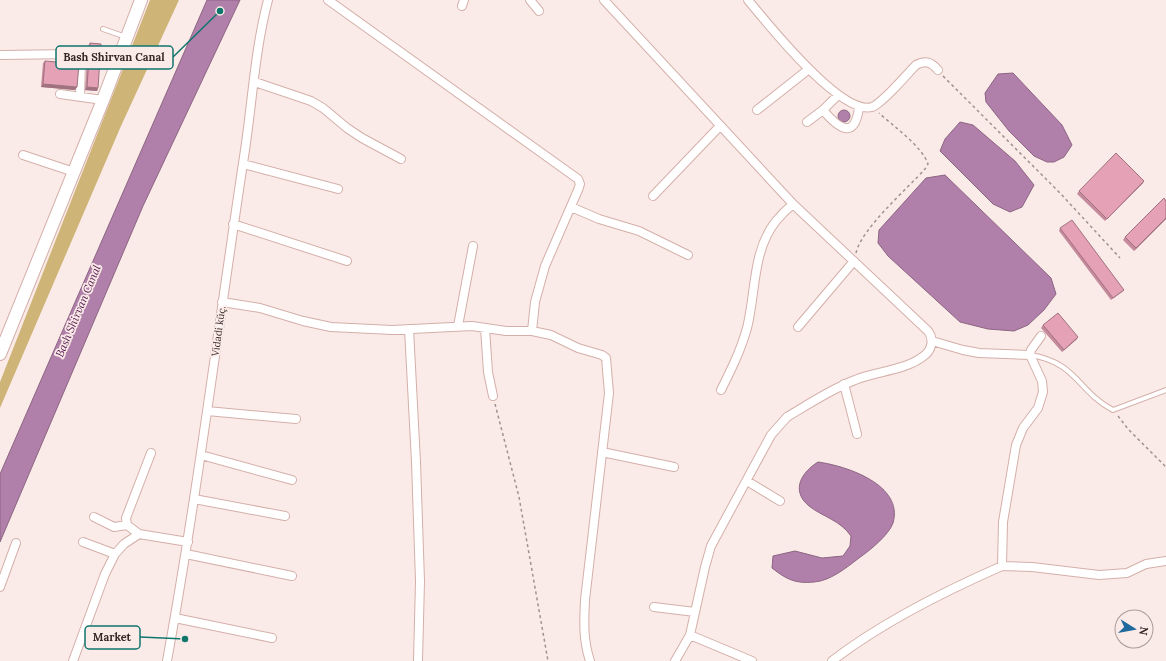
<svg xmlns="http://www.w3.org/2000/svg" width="1166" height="661" font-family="Lora,serif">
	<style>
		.forest { fill: #cfb478 }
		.water { fill: #b07faa; stroke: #8c6582 }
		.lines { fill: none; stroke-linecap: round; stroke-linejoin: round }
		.service-casing { stroke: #d4afa9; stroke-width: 6 }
		.minor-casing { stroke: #d4afa9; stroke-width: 10 }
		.primary-casing { stroke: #d4afa9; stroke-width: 14 }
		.path { stroke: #a1918f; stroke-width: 1.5; stroke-dasharray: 3 3; stroke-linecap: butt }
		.service { stroke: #fff; stroke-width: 4 }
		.minor { stroke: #fff; stroke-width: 8 }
		.primary { stroke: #fff; stroke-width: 12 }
		.wall { fill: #c58b9d }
		.shaded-wall { fill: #a0717f }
		.building { fill: #e5a2b6; stroke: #a0717f }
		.labels { text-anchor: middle; stroke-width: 3.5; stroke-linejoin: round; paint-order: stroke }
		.street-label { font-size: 10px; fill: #372826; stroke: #fbebe8 }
		.water-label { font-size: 11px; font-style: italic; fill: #52174e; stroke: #fbebe8 }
		.leader { fill: none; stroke: #0f766e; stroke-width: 1.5 }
		.callout-dot { fill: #0f766e; stroke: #fbebe8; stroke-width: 1.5 }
		.callout { fill: #fbebe8; stroke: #0f766e; stroke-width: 1.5 }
		.callout-label { font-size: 11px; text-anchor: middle; font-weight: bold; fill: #372826 }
	</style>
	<rect width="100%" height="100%" fill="#fbebe8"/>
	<!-- forest -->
	<path class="forest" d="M150 0H179L121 126 0 408V382Z"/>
	<!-- water -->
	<path class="water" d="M207 0H240L143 206 0 542V474Z
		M1013 73 1062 125 1072 145 1064 157 1054 162H1047L1034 156 1009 131 986 102 985 93 998 74Z
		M838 116a6 6 0 1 1 12 0a6 6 0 1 1-12 0Z
		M960 122 973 125 1015 161 1034 185 1022 207 1010 212 993 204 940 151 945 139Z
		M945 175 1051 278 1056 294 1044 310 1028 325 1014 331 988 329 960 322 888 256 878 243 879 230 926 178Z
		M818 462C847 466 904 485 893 523 889 535 869 551 859 558 846 568 830 581 814 582 795 584 786 579 772 568L773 556 795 551 822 558 843 556 850 546 851 536C840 520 823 517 809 506 790 490 802 472 818 462Z"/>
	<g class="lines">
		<!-- service casing -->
		<g class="service-casing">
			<path id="service" d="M103 29 126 37
				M1030 355C1077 362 1078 392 1113 410L1166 390"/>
		</g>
		<!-- minor casing -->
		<g class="minor-casing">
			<path id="minor" d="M328 0 578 179 580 184 578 190 545 266 535 302 532 331
				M530 0 539 11
				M604 0 793 204 928 331C934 339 932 349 925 355 906 371 876 371 855 380 831 389 809 404 787 417L771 435 711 546 705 567 690 635 675 661
				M748 0C767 23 841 116 872 107 883 103 907 74 916 65 926 60 931 62 938 70
				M462 6 464 0
				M0 55 75 54 80 56 81 61 80 97
				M255 82 311 101 323 108 347 128 362 138 401 159
				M60 94 103 100
				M838 95 823 110C838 128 855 141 859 107
				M757 110 809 69
				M807 122 823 110
				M23 155 74 172
				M243 164 338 189
				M653 196 720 126
				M571 207 599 219 639 231 688 255
				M233 224 347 261
				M222 302 260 308 303 321 331 327 392 330 472 326 506 331H532L551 335 578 348 602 355 606 358 609 393 585 600C584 622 583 640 590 661
				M458 326 473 246
				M798 327 854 261
				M485 328 488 372 493 396
				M409 329 416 462 420 581 418 661
				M1041 336 1031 350 1030 355 1042 381 1043 392 1038 408 1023 428 1016 445 1003 522 1002 566 1032 567 1099 575 1127 573 1146 564 1166 561
				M932 341 963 350 979 353 1030 355
				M844 384 857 434
				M721 390C731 370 741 350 747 328 756 293 752 251 776 221 781 215 787 209 793 204
				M207 411 296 419
				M602 452 674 467
				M201 455 292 480
				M747 481 780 501
				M194 499 285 516
				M94 517 114 527 127 525
				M139 534 188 542
				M83 542 115 554
				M186 554 292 576
				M0 587 16 543
				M654 607 695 612
				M175 618 272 638
				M690 635 752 661
				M73 661 105 574 115 554 124 544 139 534 127 525 126 518 151 453
				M167 661C197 496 218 329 243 163 252 109 254 53 268 0
				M832 661C881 623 945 591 1002 566"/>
		</g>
		<!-- primary casing -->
		<g class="primary-casing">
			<path id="primary" d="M0 354 103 100 141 0"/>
		</g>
		<!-- path -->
		<path class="path" d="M943 76 1060 193 1120 258
			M856 253C861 229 908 188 925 169L928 164C922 146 893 126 879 113
			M495 404 519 497 548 661
			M1118 416 1128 429 1166 467"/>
		<!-- service -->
		<use href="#service" class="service"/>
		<!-- minor -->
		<use href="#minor" class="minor"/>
		<!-- primary -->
		<use href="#primary" class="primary"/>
	</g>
	<!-- wall -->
	<path class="wall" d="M90 43 98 88 97 91 85 90 88 46Z
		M45 61 75 90 41 87 43 63Z
		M1143 183 1105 221 1077 194 1079 191Z
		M1166 201V219L1134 251 1123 240 1125 237Z
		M1060 228 1124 290 1122 292 1111 300 1059 231Z
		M1043 325 1077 339 1062 352 1041 328Z"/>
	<!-- shaded-wall -->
	<path class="shaded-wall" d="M43 84 77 87 75 90 41 87Z
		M87 87 98 88 97 91 85 90Z
		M1144 181 1143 183 1105 221 1107 219Z
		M1166 218V219L1134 251 1136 248Z
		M1078 337 1077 339 1062 352 1064 350Z"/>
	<!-- building -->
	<path class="building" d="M90 43 101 44 98 88 87 87Z
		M45 61 79 64 77 87 43 84Z
		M1116 153 1144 181 1107 219 1079 191Z
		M1164 198 1166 201V218L1136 248 1125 237Z
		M1072 220 1124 290 1113 298 1060 228Z
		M1058 313 1078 337 1064 350 1043 325Z"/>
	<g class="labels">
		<!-- street labels -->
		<g class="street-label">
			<text transform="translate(218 331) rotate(-82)" y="4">Vidadi küç.</text>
		</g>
		<!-- water labels -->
		<g class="water-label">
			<text transform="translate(78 311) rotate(-67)" y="4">Bash Shirvan Canal</text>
		</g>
	</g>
	<!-- callouts -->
	<path class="leader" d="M220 11L173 57M185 639L140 637"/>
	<g class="callout-dot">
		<circle cx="220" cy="11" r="4"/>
		<circle cx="185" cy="639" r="4"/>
	</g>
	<g class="callout">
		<rect x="56" y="46" width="117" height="23" rx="4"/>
		<rect x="85" y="626" width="55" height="23" rx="4"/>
	</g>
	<g class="callout-label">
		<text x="114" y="61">Bash Shirvan Canal</text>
		<text x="112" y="641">Market</text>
	</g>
	<!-- north arrow -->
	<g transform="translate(1134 629) rotate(101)"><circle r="19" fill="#fbebe8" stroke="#ad9d9a"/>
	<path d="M0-3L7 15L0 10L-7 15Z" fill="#1f699d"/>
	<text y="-6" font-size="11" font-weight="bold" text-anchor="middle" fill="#372826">N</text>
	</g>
</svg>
